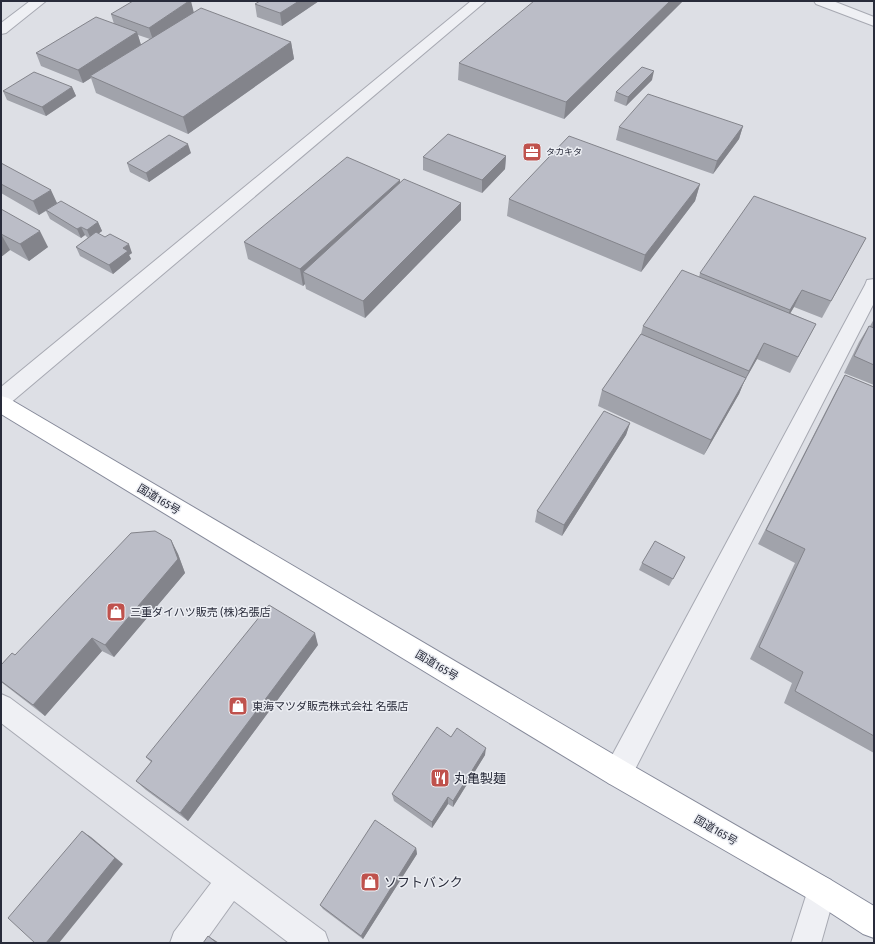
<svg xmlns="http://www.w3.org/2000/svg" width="875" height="944" font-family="'Fira Sans Condensed','Noto Sans JP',sans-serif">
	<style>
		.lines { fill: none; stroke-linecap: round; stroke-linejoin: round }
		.minor-casing { stroke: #a7a9b2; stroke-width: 2 }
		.highway-casing { stroke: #868a9a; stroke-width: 2 }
		.minor { fill: #eff0f4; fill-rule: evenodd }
		.highway { fill: #fff; fill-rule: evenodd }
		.wall { fill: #a1a3ab; fill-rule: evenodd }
		.shaded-wall { fill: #83848b }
		.building { fill: #bbbdc7; stroke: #83848b }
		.labels { text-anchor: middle; stroke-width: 3; stroke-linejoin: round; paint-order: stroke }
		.far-poi-label { font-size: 9px; fill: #282b3a; stroke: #eceef3; text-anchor: start }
		.street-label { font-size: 11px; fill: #282b3a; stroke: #eceef3 }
		.poi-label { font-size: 11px; fill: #282b3a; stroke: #eceef3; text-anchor: start }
		.near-poi-label { font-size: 13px; fill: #282b3a; stroke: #eceef3; text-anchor: start }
	</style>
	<rect width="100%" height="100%" fill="#dddfe5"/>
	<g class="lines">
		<!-- minor casing -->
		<g class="minor-casing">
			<path id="minor" d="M30 1H46L6 33 1 34V23Z
				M471 1H486L8 405 1 407V387Z
				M814 1H833L874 17V26L816 4Z
				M874 279V303L628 783 618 787 608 783 604 773 608 763 865 285 867 280Z
				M1 694 10 698 325 932 329 943H289L234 901 204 943H170L174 932 211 883 1 723Z
				M821 875 831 880 836 890 821 943H791L811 880Z"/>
		</g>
		<!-- highway casing -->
		<g class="highway-casing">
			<path id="highway" d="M1 396 8 398 628 763 831 880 874 906V938L863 934 811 900 608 783 1 414Z"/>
		</g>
		<!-- minor -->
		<use href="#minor" class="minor"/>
		<!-- highway -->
		<use href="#highway" class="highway"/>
	</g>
	<!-- wall -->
	<path class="wall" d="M260 1H319L282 26 257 17 255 4Z
		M683 1 564 119 458 80 459 63Z
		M194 13 291 42 294 59 188 134 96 93 91 78 83 83 41 66 36 53 114 24 111 14ZM138 35 150 39 141 45Z
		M652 80 626 106 614 101 616 92Z
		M72 87 76 96 46 116 7 100 3 91Z
		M743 126 739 139 713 174 616 140 619 127Z
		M191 153 149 182 130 172 127 163Z
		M506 156 505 169 482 193 423 170V157Z
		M1 163 57 203 98 222 102 231 98 234 132 253 129 255 131 259 113 274 80 256 76 247 88 238 85 235 81 238 50 219 46 211 39 215 1 193Z
		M400 183 461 220 365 318 306 289 305 284 303 286 248 259 244 242Z
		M700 184 695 201 641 272 507 216 509 199Z
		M1 209 48 247 29 261 10 250 1 257Z
		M866 238 822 318 794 307 790 313 816 324 790 373 757 359 744 382 739 394 704 455 598 406 602 390 641 334 643 326 699 277 700 273Z
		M874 319V385L844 373 859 342 869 326H870Z
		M845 375 874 387V753L784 703 792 683 750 659 795 563 758 544 836 391Z
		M630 423 626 435 562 536 535 522 537 511Z
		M171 540 178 554 185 573 114 657 102 651 45 716 1 682V665L15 655Z
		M685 557 669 586 639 570 642 563Z
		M318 645 188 821 146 790 136 781 151 762 146 757Z
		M451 737 485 755 453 807 448 804 432 828 394 801 392 794Z
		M416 848 417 854 363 939 323 909 320 905Z"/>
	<!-- shaded-wall -->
	<path class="shaded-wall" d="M189 1H191L194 13 153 40 149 28Z
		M299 1H319L282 26 280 13Z
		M670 1H683L564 119 566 102Z
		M137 32 141 45 90 76 91 78 83 83 78 70Z
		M291 42 294 59 188 134 183 117Z
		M654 71 652 80 626 106 628 97Z
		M72 87 76 96 46 116 42 107Z
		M743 126 739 139 713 174 717 161Z
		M188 144 191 153 149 182 146 173Z
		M506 156 505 169 482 193V180Z
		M400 180 401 197 303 272 305 284 303 286 300 269Z
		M700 184 695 201 641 272 645 255Z
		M51 190 57 203 39 215 33 201Z
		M461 203V220L365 318 363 301Z
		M98 222 102 231 91 239 87 230Z
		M81 227 85 235 81 238 77 229Z
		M40 231 48 247 29 261 20 244Z
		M1 234 10 250 1 257Z
		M129 244 132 253 129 255 131 259 113 274 109 265 123 248Z
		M802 290 794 307 783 326 790 310Z
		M764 343 757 359 744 382 739 394 704 455 711 440 743 383 749 371Z
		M630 423 626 435 562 536 564 525Z
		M171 540 178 554 185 573 114 657 105 645Z
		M315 633 318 645 188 821 180 813Z
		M92 638 102 651 45 716 33 705Z
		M486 748 485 755 453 807V801Z
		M448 797V804L432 828V822Z
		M82 831 91 837 123 864 59 943H46Z
		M416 848 417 854 363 939 361 936Z
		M208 936 216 941 219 943H217Z"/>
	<!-- building -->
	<path class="building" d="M133 1H189L149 28 111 14Z
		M260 1H299L280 13 255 4Z
		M534 1H670L566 102 459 63Z
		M201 8 291 42 183 117 90 76Z
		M96 17 137 32 78 70 36 53Z
		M642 67 654 71 628 97 616 92Z
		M34 72 72 87 42 107 3 91Z
		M648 94 743 126 717 161 619 127Z
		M448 134 506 156 482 180 423 157Z
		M169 135 188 144 146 173 127 163Z
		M569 136 700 184 645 255 509 199Z
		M347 157 400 180 300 269 244 242Z
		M1 163 51 190 33 201 1 184Z
		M404 179 461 203 363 301 303 272Z
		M754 196 866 238 831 301 802 290 790 310 700 273Z
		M61 201 98 222 87 230 81 227 77 229 46 210Z
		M1 209 40 231 20 244 1 234Z
		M96 232 105 237 110 234 129 244 123 248 128 251 109 265 76 247Z
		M682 270 816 324 798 357 764 343 749 371 643 326Z
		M869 326 874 328V365L854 356Z
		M641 334 746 378 711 440 602 390Z
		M845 375 874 387V736L795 691 803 672 759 647 805 549 766 530Z
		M604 411 630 423 564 525 537 511Z
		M155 531 171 540 178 559 105 645 92 638 33 705 1 681V665L12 653 15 655 131 533Z
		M655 541 685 557 673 579 642 563Z
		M269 605 315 633 180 813 136 781 152 761 146 757Z
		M437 727 451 737 457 728 486 748 453 801 448 797 432 822 392 794Z
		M375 820 416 848 361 936 320 905Z
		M82 831 115 858 46 943H35L8 918Z
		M208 936 217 943H203Z"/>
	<!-- icons -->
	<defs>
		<g id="office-square" transform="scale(1)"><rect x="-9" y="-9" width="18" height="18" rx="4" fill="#bf524d" stroke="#eceef3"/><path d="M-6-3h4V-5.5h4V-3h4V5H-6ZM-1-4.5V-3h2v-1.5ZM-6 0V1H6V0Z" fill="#fff"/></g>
		<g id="shop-square" transform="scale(1)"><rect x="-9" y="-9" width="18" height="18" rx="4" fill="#bf524d" stroke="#eceef3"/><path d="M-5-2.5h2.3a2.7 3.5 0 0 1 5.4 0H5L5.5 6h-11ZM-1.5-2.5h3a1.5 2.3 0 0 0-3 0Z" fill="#fff"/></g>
		<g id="restaurant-square" transform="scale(1)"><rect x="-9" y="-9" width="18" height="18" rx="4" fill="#bf524d" stroke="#eceef3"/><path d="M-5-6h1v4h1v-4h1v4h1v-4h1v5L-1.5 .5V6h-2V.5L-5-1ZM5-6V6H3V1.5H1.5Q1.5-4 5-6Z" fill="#fff"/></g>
	</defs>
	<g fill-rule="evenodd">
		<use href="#office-square" x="532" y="152"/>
		<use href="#shop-square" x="116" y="612"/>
		<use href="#shop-square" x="238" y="706"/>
		<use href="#restaurant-square" x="440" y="778"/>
		<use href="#shop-square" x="370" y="882"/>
	</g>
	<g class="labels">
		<!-- far-poi labels -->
		<g class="far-poi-label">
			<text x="546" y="155">タカキタ</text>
		</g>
		<!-- street labels -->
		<g class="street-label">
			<text transform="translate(159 499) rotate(31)" y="4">国道165号</text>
			<text transform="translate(437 665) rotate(31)" y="4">国道165号</text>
			<text transform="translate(716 830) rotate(30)" y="4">国道165号</text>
		</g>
		<!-- poi labels -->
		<g class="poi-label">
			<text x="130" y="616">三重ダイハツ販売 (株)名張店</text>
			<text x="252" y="710">東海マツダ販売株式会社 名張店</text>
		</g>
		<!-- near-poi labels -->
		<g class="near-poi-label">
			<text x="454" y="783">丸亀製麺</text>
			<text x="384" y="887">ソフトバンク</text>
		</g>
	</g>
	<!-- border -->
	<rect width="875" height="944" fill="none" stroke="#282b3a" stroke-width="4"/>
</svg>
